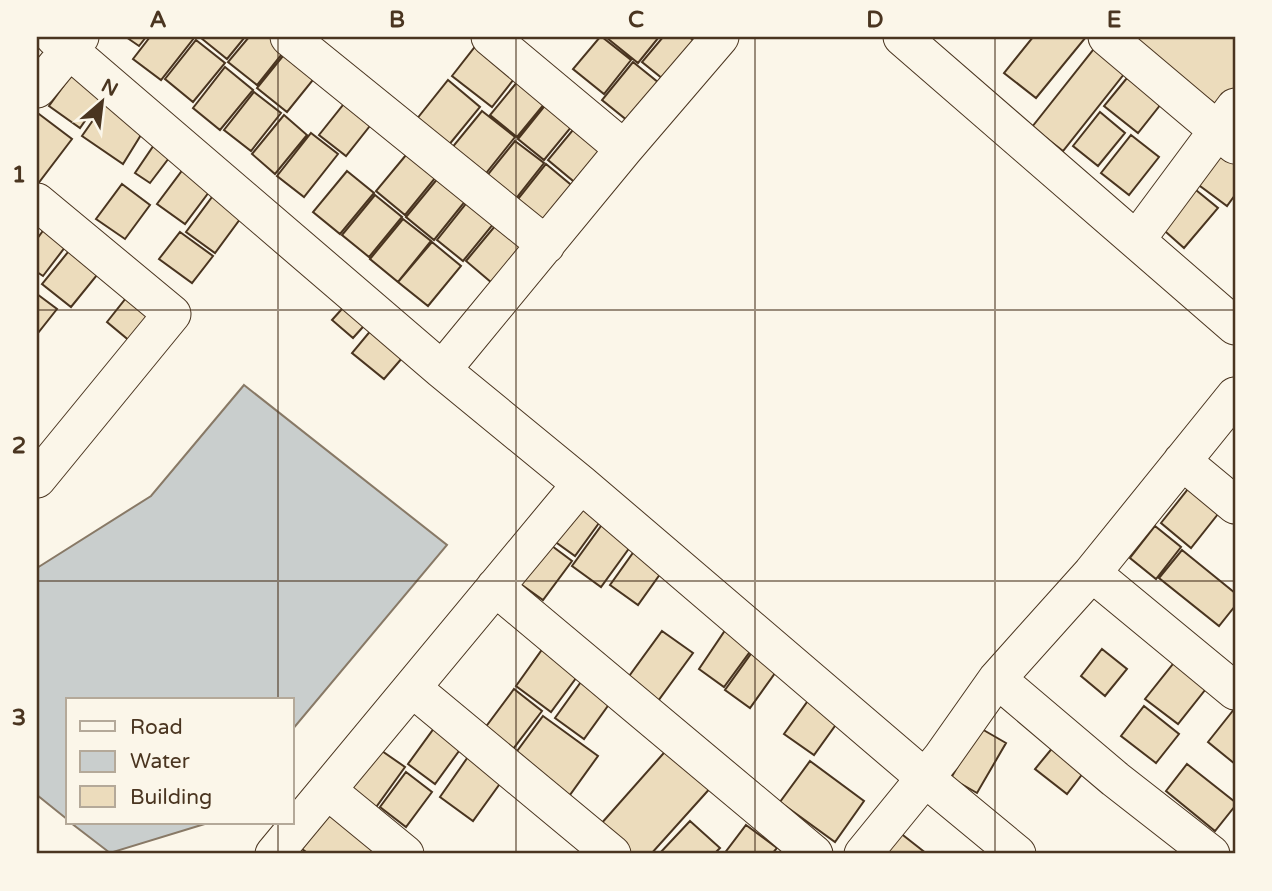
<svg xmlns="http://www.w3.org/2000/svg" width="1272" height="891" font-family="'Varela Round',sans-serif">
	<style>
		.water { fill: #c9cecd; stroke: #887966; stroke-width: 2 }
		.building { fill: #ecdcbc; stroke: #4a3520; stroke-width: 2 }
		.lines { fill: none; stroke-linecap: round; stroke-linejoin: round }
		.street-casing { stroke: #4a3520; stroke-width: 39 }
		.street { stroke: #fbf6e9; stroke-width: 37 }
		.grid { fill: none; stroke: #4a3520; stroke-width: 2; stroke-opacity: 0.55 }
		.neatline { fill: none; stroke: #4a3520; stroke-width: 2.5 }
		.grid-label { font-size: 23px; text-anchor: middle; font-weight: bold; fill: #4a3520 }
	</style>
	<rect width="100%" height="100%" fill="#fbf6e9"/>
	<!-- water -->
	<path class="water" d="M244 385 447 545 292 730V700H68V820L37 795V568L151 496Z
		M71 823H208L110 853Z"/>
	<!-- building -->
	<path class="building" d="M126 37H146L139 46Z
		M150 37H191L194 38 161 80 133 59Z
		M202 37H245L227 59 201 38Z
		M249 37H278L289 45 257 85 228 62Z
		M600 37H602L631 60 604 94 573 69Z
		M608 37H659L638 63 607 38Z
		M663 37H689L700 45 668 83 642 62Z
		M1033 37H1086L1036 98 1004 73Z
		M1139 37H1235V100L1226 112 1134 43Z
		M481 39 521 70 492 107 452 76Z
		M196 40 225 63 193 102 165 79Z
		M1101 40 1132 64 1063 151 1032 127Z
		M291 46 321 70 287 112 257 88Z
		M633 62 659 83 628 121 602 100Z
		M225 67 253 90 220 130 193 108Z
		M75 70 105 92 80 128 49 106Z
		M523 75 550 97 517 137 490 115Z
		M1127 78 1161 104 1138 133 1104 106Z
		M448 80 480 107 448 146 416 120Z
		M254 92 281 113 251 151 224 130Z
		M112 93 149 122 123 164 82 136Z
		M351 95 377 117 346 156 319 135Z
		M551 98 577 120 544 160 518 139Z
		M482 111 515 137 479 182 446 155Z
		M1100 112 1125 133 1098 166 1073 146Z
		M39 114 72 139 37 185V116Z
		M284 115 307 135 275 174 252 154Z
		M582 119 612 144 578 185 548 160Z
		M311 133 338 154 304 197 277 176Z
		M1131 135 1159 157 1129 195 1101 173Z
		M515 141 544 163 510 206 481 183Z
		M156 142 172 154 150 183 135 173Z
		M1228 142 1235 147V195L1227 206 1196 183Z
		M411 149 440 172 405 215 376 191Z
		M546 164 576 189 540 232 511 208Z
		M184 168 212 188 185 224 157 204Z
		M347 171 374 193 340 234 313 212Z
		M443 172 471 194 434 240 406 217Z
		M122 184 150 205 125 239 96 219Z
		M1191 186 1218 208 1184 248 1158 225Z
		M218 189 246 211 215 253 186 232Z
		M375 195 402 217 369 257 342 235Z
		M473 195 499 217 463 261 437 240Z
		M403 219 431 241 398 282 370 259Z
		M500 220 526 240 492 283 466 261Z
		M50 221 72 238 43 276 37 272V239Z
		M180 232 213 256 192 283 159 259Z
		M77 241 106 264 71 307 42 284Z
		M432 242 461 266 428 306 398 282Z
		M134 288 165 313 137 347 107 322Z
		M37 294 57 309 38 333 37 332Z
		M350 300 371 318 353 338 332 320Z
		M377 323 409 350 384 379 352 353Z
		M1192 484 1222 509 1191 548 1161 523Z
		M582 494 607 512 575 556 550 538Z
		M609 515 638 536 601 587 572 566Z
		M1155 526 1181 547 1156 579 1130 558Z
		M544 540 572 561 543 600 515 580Z
		M640 543 668 563 638 605 610 585Z
		M1182 550 1235 593V606L1219 626 1159 578Z
		M730 623 757 642 724 687 699 669Z
		M662 631 693 653 658 701 627 679Z
		M546 644 582 670 551 712 516 686Z
		M758 644 783 662 750 708 725 690Z
		M1102 649 1127 669 1105 696 1081 676Z
		M1181 654 1213 680 1178 724 1145 699Z
		M586 675 615 696 584 739 555 718Z
		M514 689 542 711 504 761 476 740Z
		M815 691 845 712 814 755 784 734Z
		M1144 706 1179 734 1156 763 1121 736Z
		M1235 708V764L1208 742Z
		M543 716 598 756 567 799 512 758Z
		M440 720 467 740 435 784 408 764Z
		M980 728 1006 743 977 793 951 778Z
		M1059 740 1090 764 1067 794 1035 769Z
		M369 742 405 767 374 810 339 785Z
		M670 746 713 785 651 854H632L600 825Z
		M470 754 504 778 473 821 440 797Z
		M810 761 864 801 835 842 780 802Z
		M1187 764 1235 802V806L1215 831 1166 791Z
		M406 772 432 792 406 827 380 807Z
		M326 802 378 854H309L295 844Z
		M690 821 720 848 714 854H659Z
		M746 825 777 848 772 854H724Z
		M899 832 927 854H882Z"/>
	<g class="lines">
		<!-- street casing -->
		<g class="street-casing">
			<path id="street" d="M54 37 442 370
				M289 37 546 245
				M490 37 624 149
				M902 37 1235 326
				M1107 37 1235 145
				M37 89 80 37
				M37 202 172 314 37 479
				M1137 239 1235 107
				M1182 461 1235 505
				M581 484 925 778 1017 854
				M1092 573 1235 691
				M495 587 814 854
				M997 679 1115 779 1211 854
				M412 688 612 854
				M327 790 405 854
				M274 854 581 484 442 370 624 149 720 37
				M863 854 942 757 997 679 1092 573 1235 396"/>
		</g>
		<!-- street -->
		<use href="#street" class="street"/>
	</g>
	<!-- grid -->
	<path class="grid" d="M278 37V700M516 37V854M755 37V854M995 37V854M37 310H1235M37 581H1235M278 823V854"/>
	<!-- border -->
	<rect width="1272" height="891" fill="none" stroke="#fbf6e9" stroke-width="77"/>
	<!-- legend -->
	<rect x="66" y="698" width="228" height="126" fill="#fbf6e9" stroke="#b4a999" stroke-width="2"/>
	<rect x="80" y="721" width="35" height="10" fill="#fbf6e9" stroke="#b4a999" stroke-width="2"/>
	<text x="130" y="734" font-size="21" fill="#4a3520">Road</text>
	<rect x="80" y="751" width="35" height="21" fill="#c9cecd" stroke="#b4a999" stroke-width="2"/>
	<text x="130" y="768" font-size="21" fill="#4a3520">Water</text>
	<rect x="80" y="786" width="35" height="21" fill="#ecdcbc" stroke="#b4a999" stroke-width="2"/>
	<text x="130" y="804" font-size="21" fill="#4a3520">Building</text>
	<!-- north arrow -->
	<g transform="translate(102 102) rotate(28)" stroke="#fbf6e9" stroke-width="5" paint-order="stroke">
	<path d="M0-5L12 26L0 18L-12 26Z" fill="#4a3520"/>
	<text y="-10" font-size="19" font-weight="bold" text-anchor="middle" fill="#4a3520">N</text>
	</g>
	<rect x="38" y="38" width="1196" height="814" class="neatline"/>
	<g class="grid-label">
		<text x="158" y="27">A</text>
		<text x="397" y="27">B</text>
		<text x="636" y="27">C</text>
		<text x="875" y="27">D</text>
		<text x="1114" y="27">E</text>
		<text x="19" y="182">1</text>
		<text x="19" y="453">2</text>
		<text x="19" y="725">3</text>
	</g>
</svg>
